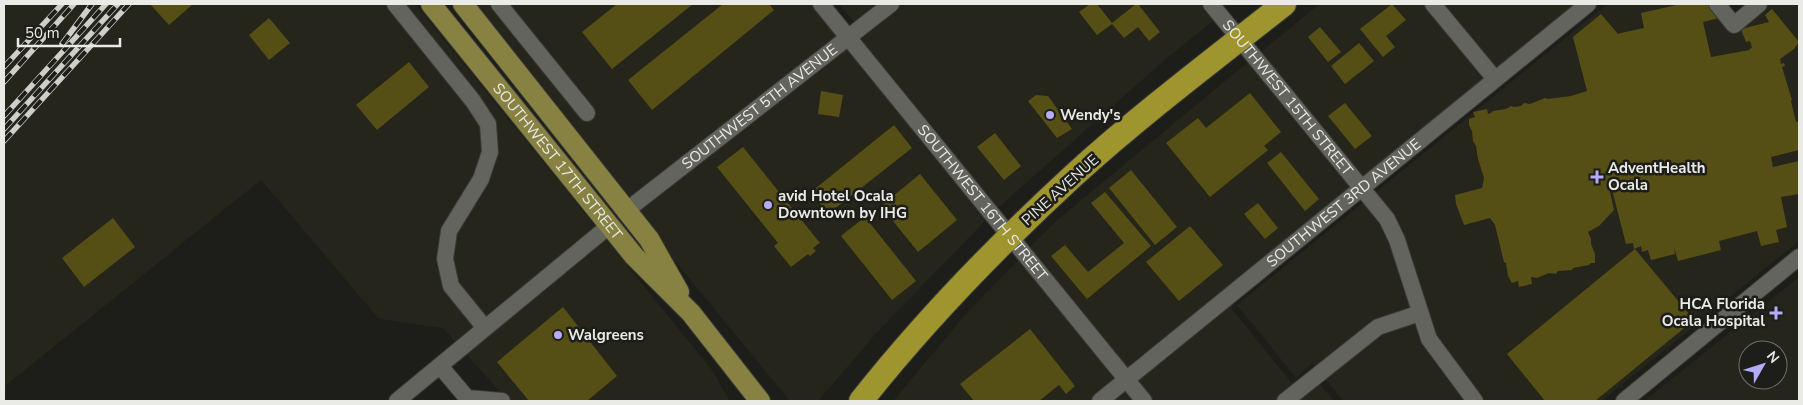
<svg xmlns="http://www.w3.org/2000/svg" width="1803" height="405" font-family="'Nunito Sans',sans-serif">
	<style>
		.built { fill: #26251b; fill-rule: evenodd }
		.building { fill: #554f16 }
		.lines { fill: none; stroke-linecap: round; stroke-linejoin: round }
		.minor-casing { stroke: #393937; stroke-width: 18 }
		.major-casing { stroke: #393937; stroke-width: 22 }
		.highway-casing { stroke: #393937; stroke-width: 26 }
		.minor { stroke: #64645f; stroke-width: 16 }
		.major { stroke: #878142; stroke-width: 20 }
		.highway { stroke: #9f952e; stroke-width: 24 }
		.rail-casing { stroke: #cececa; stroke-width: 5.5 }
		.rail { stroke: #1d1d19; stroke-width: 4; stroke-dasharray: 11; stroke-linecap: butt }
		.poi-dot { fill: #b5acf9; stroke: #1d1d19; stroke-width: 2 }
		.labels { text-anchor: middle; stroke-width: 5; stroke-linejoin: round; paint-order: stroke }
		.street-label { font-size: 15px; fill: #eaeae7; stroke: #1d1d19 }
		.poi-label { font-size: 15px; font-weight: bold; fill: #eaeae7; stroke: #1d1d19; text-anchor: start }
	</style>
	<rect width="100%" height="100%" fill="#1d1d19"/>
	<!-- built -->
	<path class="built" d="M4 4H415L712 370 730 401H508L443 328 379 319 261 180 4 387Z
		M473 4H811L838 37 629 200Z
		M839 4H880L855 23Z
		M902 4H1201L1214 20 1167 58 998 208 860 38Z
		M1319 4H1423L1492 87 1369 185 1261 52Z
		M1444 4H1595L1504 77Z
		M1607 4H1706L1729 32 1765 4H1799V241L1602 401H1343L1312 363 1296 378 1237 305Z
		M847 48 987 219 881 328 818 401H790L664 248 637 211Z
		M1248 62 1359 198 1233 300 1232 309 1291 382H1298L1274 401H1155L1030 247 1056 221Z
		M1019 259 1134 401H893L965 315Z
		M1799 277V401H1644ZM1748 350H1778V380H1748Z
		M1319 383 1334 401H1297Z"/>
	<!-- building -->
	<path class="building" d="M150 4H193L169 25Z
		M617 4H693L612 69 582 32Z
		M723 4H769L774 10 652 110 628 80Z
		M1090 4H1097L1112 23 1136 4H1138L1160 32 1149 41 1138 27 1124 38 1112 24 1097 35 1079 12Z
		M1392 4 1406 20 1386 36 1395 47 1383 57 1360 29Z
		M1681 4H1708L1719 18 1703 22 1711 57 1750 50 1749 49 1752 48 1750 41 1746 42 1741 29 1769 22 1765 15 1772 9 1799 42 1794 49 1780 59 1781 64 1784 63 1785 66 1782 67 1792 100 1791 101 1796 122H1799V150L1771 157 1773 167 1799 161V194L1781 197 1787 227 1776 230 1779 242 1761 246 1757 231 1719 241 1721 250 1678 261 1674 247 1675 254 1651 260 1648 250 1642 252 1641 246 1634 249 1633 243 1626 244 1611 186 1609 187 1614 210 1599 226 1588 232 1591 239V244L1595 254V263H1591L1589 265 1573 268 1572 270 1558 271 1556 274 1549 273 1537 278 1531 277 1532 284 1519 287 1518 281 1512 283 1508 276 1506 263 1504 262 1495 225 1490 218 1464 225 1456 204 1455 195 1482 188 1484 178 1478 159 1476 146 1473 141 1472 131 1469 125V119L1475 117 1473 112 1487 109 1488 114 1491 113 1493 111 1506 109 1511 106 1514 107 1521 106 1524 103 1530 104 1545 98 1548 99 1571 96 1587 91 1573 37 1601 14 1618 34 1621 33 1644 28 1641 13Z
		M269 18 290 43 269 60 249 35Z
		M1320 27 1341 52 1328 62 1308 37Z
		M1359 43 1374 61 1345 84 1331 66Z
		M409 62 429 87 377 130 356 105Z
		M821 91 843 95 839 117 818 114Z
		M1250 93 1281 132 1264 146 1268 150 1210 197 1166 143 1198 118 1206 128Z
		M1036 95 1048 96 1072 129 1057 138 1028 101Z
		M1345 103 1372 136 1355 149 1328 116Z
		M894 125 912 148 828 214 811 192Z
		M995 133 1021 166 1004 180 977 147Z
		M743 147 820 243 813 248 816 251 810 256 808 254 791 267 774 246 778 243 717 167Z
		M1281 152 1319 199 1305 211 1267 163Z
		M1131 170 1177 227 1155 245 1109 188Z
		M920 174 957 220 918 252 881 206Z
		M1105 192 1151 246 1087 299 1051 256 1065 245 1088 272 1124 243 1091 203Z
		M1258 203 1278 228 1265 239 1244 214Z
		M865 217 916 281 892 300 841 236Z
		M113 218 135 247 84 287 62 258Z
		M1190 226 1223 265 1179 301 1146 262Z
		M1635 249 1694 320 1595 401H1545L1507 354Z
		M563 307 617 376 587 401H529L497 362Z
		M1030 329 1075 386 1066 394 1059 385 1039 401H974L960 384Z"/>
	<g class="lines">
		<!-- minor casing -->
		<g class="minor-casing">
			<g id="minor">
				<path d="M395 4 473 101 488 124 490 152 481 179 449 231 445 259 451 286 485 328"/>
				<path d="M499 4 587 113"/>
				<path id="s1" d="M821 4 1144 401"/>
				<path id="s2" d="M1211 4 1387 219 1397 240 1429 339 1475 401"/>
				<path d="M1433 4 1495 79"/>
				<path d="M1717 4 1734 25 1759 4"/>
				<path id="s3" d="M627 210 891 4"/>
				<path d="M440 366 467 398 502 401"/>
				<path d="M397 401 609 226"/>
				<path id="s4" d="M1100 401 1588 4"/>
				<path d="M1285 401 1378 327 1420 313"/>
				<path d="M1624 401 1799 257"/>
			</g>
		</g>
		<!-- major casing -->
		<g class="major-casing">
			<g id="major">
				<path id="s5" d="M431 4 634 256 691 313 760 401"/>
				<path d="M463 4 649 239 679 292"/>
			</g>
		</g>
		<!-- highway casing -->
		<g class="highway-casing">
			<path id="highway" d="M861 401C925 320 997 246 1073 176 1140 115 1213 60 1284 4"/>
		</g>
		<!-- minor -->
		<use href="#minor" class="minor"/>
		<!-- major -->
		<use href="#major" class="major"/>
		<!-- highway -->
		<use href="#highway" class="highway"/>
		<!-- rail casing -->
		<g class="rail-casing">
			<path id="rail" d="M62 44 92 4
				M4 67 62 4
				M4 82 74 4
				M4 116 106 4
				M4 129 118 4
				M4 141 129 4"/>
		</g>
		<!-- rail -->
		<use href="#rail" class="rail"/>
	</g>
	<!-- markers -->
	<g class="poi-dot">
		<circle cx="1050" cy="115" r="5"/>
		<path d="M1594.5 169.5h5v5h5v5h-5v5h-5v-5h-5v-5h5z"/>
		<circle cx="768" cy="205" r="5"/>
		<path d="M1773.5 305.5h5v5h5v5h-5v5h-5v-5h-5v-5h5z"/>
		<circle cx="558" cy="335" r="5"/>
	</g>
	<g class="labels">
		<!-- street labels -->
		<g class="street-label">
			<text dy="5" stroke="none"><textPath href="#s2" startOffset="121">SOUTHWEST 15TH STREET</textPath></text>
			<text dy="5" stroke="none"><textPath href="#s3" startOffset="168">SOUTHWEST 5TH AVENUE</textPath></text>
			<text dy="5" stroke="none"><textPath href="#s5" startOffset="202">SOUTHWEST 17TH STREET</textPath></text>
			<text transform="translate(1060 190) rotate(-42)" y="5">PINE AVENUE</text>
			<text dy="5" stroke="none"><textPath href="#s1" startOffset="256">SOUTHWEST 16TH STREET</textPath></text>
			<text dy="5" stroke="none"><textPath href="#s4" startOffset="314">SOUTHWEST 3RD AVENUE</textPath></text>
		</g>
		<!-- poi labels -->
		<g class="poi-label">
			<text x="1060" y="120">Wendy's</text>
			<text x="1608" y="173">AdventHealth<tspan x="1608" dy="17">Ocala</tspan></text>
			<text x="778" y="201">avid Hotel Ocala<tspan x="778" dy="17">Downtown by IHG</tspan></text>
			<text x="1765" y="309" text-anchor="end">HCA Florida<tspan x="1765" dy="17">Ocala Hospital</tspan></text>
			<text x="568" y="340">Walgreens</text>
		</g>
	</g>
	<!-- border -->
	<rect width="1803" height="405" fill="none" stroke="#eaeae7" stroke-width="10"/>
	<!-- north arrow -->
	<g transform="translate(1763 365) rotate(51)"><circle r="24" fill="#1d1d19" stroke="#6f6f6b"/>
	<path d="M0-4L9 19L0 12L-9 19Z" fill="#b5acf9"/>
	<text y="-8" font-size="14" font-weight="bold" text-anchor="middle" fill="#eaeae7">N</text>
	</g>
	<!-- scale -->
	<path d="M18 38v8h102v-8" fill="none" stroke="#eaeae7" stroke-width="2.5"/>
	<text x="25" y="38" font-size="15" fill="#eaeae7" stroke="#1d1d19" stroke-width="4" paint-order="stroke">50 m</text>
</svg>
